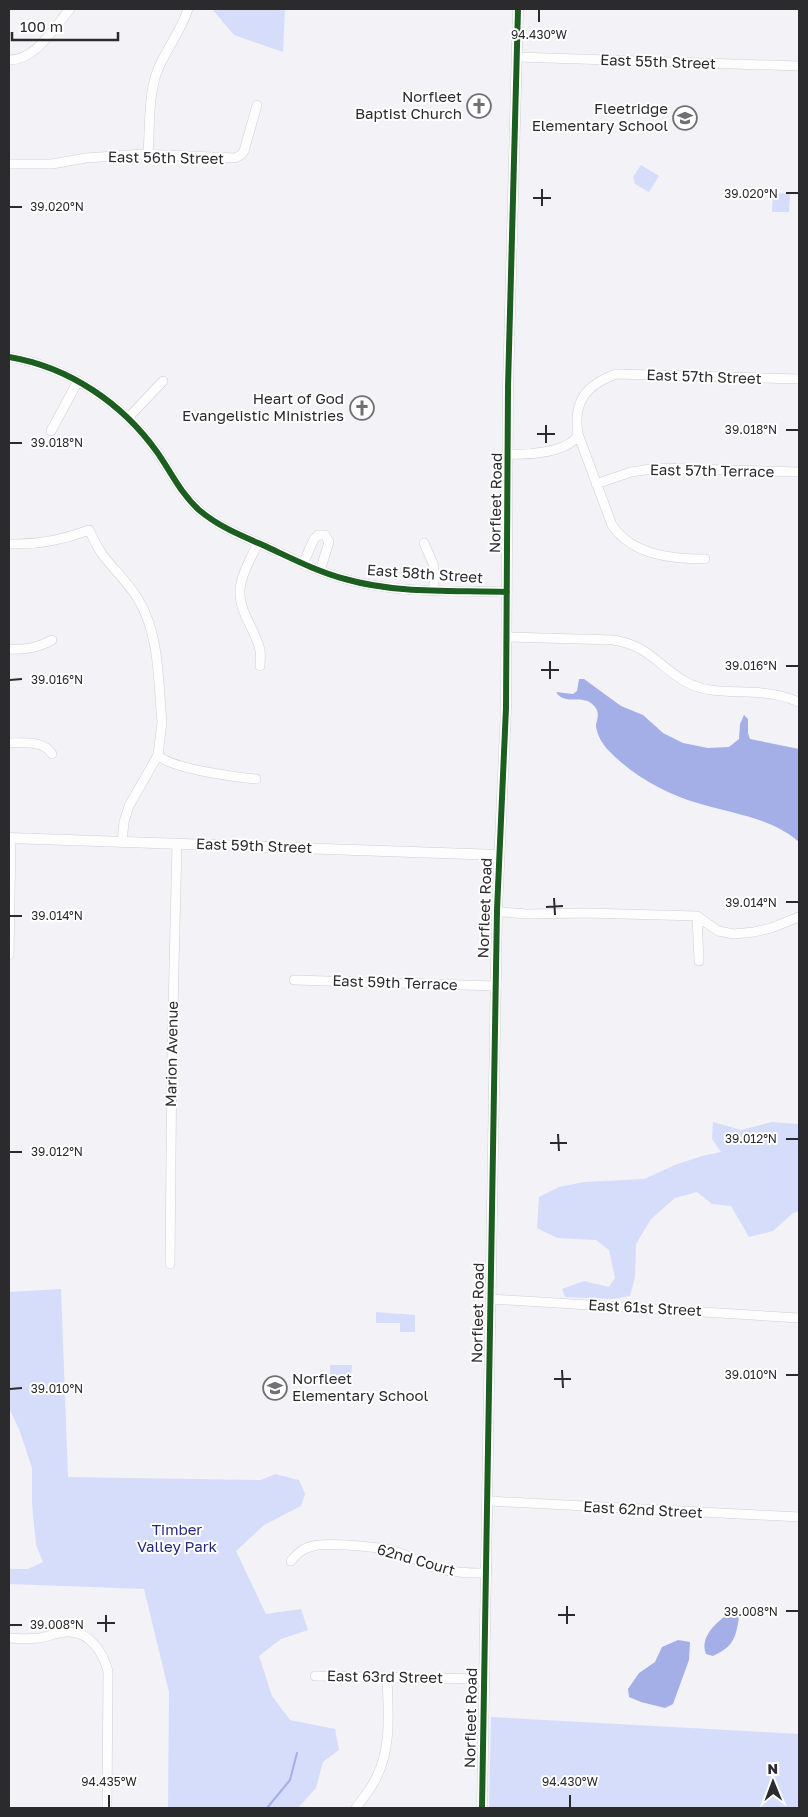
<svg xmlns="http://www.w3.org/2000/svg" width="808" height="1817" font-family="'Golos Text',sans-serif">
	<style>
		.green { fill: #d6ddfb }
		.water { fill: #a4afe8 }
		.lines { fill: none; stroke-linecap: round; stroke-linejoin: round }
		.stream { stroke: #a4afe8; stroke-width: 2 }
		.minor-casing { stroke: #cfd0d2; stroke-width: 10 }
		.tertiary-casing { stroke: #cfd0d2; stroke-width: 11 }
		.minor { stroke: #fdfdfe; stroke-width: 9 }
		.tertiary { stroke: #fdfdfe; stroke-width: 10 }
		.cycleway-casing { stroke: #fff; stroke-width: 9 }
		.cycleway { stroke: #1b5e20; stroke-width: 6 }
		.ticks { fill: none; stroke: #2b2b2e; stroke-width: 2 }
		.labels { text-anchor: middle; stroke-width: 4; stroke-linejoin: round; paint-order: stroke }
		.street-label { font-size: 15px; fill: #2b2b2e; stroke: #fff }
		.poi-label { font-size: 15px; fill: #2b2b2e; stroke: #fff; text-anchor: end }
		.park-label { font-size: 15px; fill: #252884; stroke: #fff }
		.ticks-label { font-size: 12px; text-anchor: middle; fill: #2b2b2e; stroke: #fff; stroke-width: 4; stroke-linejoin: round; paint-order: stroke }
	</style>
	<rect width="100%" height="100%" fill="#f2f2f7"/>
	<!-- green -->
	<path class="green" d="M212 9H285L283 52 234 35Z
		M641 165 659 176 649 192 635 184 633 177Z
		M773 193 790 194 789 212H772Z
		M713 1122 741 1130 772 1122 799 1124V1211L793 1213 773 1231 749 1237 731 1206 712 1204 697 1192 675 1198 651 1219 636 1244 635 1277 630 1296 613 1299 565 1297 562 1289 584 1281 609 1287 615 1278 609 1250 596 1240 557 1238 537 1228 539 1197 559 1187 584 1182 644 1179 675 1165 702 1156 721 1152 712 1139Z
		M61 1289 68 1477 261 1480 275 1474 299 1480 305 1494 301 1506 264 1525 236 1551 266 1614 301 1609 308 1630 281 1639 259 1656 272 1696 290 1720 335 1729 339 1750 323 1762 316 1788 298 1808H168L169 1692 144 1589 9 1584V1569H28L43 1562 36 1545 32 1503V1468L19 1429 9 1408V1292Z
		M376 1312 415 1315V1332H400V1323H376Z
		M330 1365H352L351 1377H330Z
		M491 1717 799 1734V1808H489Z"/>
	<!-- water -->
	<path class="water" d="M579 679H584L621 706 643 715 663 733 683 743 708 748 729 747 739 739 740 724 744 715 748 719V733L750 739 799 749V842C772 818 734 814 701 804 665 794 633 776 607 749 602 743 596 733 596 725 597 719 600 713 595 707 584 692 565 707 556 692L573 694 577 691Z
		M731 1612 739 1617C736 1638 733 1647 713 1656L706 1654C699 1636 718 1621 731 1612Z
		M678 1640 690 1642 689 1660 673 1704 665 1708 641 1702 629 1697 628 1689 639 1673 655 1662 662 1647Z"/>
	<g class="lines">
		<!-- stream -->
		<path class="stream" d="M267 1808 290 1780 297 1753"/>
		<!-- minor casing -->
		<g class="minor-casing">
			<path id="minor" d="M517 57 799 66
				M9 60C36 60 54 28 70 9
				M148 154C150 127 148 94 158 69 167 48 181 31 188 9
				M9 164H52L86 158 143 154 235 158 241 155 244 151 257 105
				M9 357C69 367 122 403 157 452 171 472 181 494 199 510 219 527 242 536 265 546 291 558 318 572 345 579 397 594 454 590 507 592
				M128 418 163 381
				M51 431 78 381
				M509 454C526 455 570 453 578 434
				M596 484 631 472 658 468 799 472
				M258 543C252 556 244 569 241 583 235 609 255 627 260 650 261 655 260 661 260 666
				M424 543 434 566V590
				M9 544C37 545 63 540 89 530 93 538 97 547 102 554 113 569 128 582 138 599 160 635 158 682 162 722L158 755 129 806 124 822 122 842
				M705 559C671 559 632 555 612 525L578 434C573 401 586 385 616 374L799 379
				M303 564 314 539 318 535H325L329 542 320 571
				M507 637 613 640C648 645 658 666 686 682 709 695 737 690 762 693 775 694 787 697 799 702
				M9 649C25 650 37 648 52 640
				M9 743C23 743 44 740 52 754
				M158 755C171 769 236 777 256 779
				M497 910 503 912 527 914 586 913 697 916 718 931 734 934 754 932 771 928 799 917
				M697 916 699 961
				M9 955 11 838
				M294 980 496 986
				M170 1264 172 1050 177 844
				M491 1299 799 1318
				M488 1501 799 1517
				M291 1561C298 1553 303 1548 313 1546 326 1542 380 1547 394 1551 410 1556 424 1565 440 1569 455 1573 471 1573 487 1573
				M9 1638C19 1639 29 1639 40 1638 50 1636 60 1631 70 1632 91 1633 103 1653 108 1671L107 1808
				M315 1676 484 1679
				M356 1808C363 1798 372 1788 377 1776 392 1746 388 1710 387 1677"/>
		</g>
		<!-- tertiary casing -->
		<g class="tertiary-casing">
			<path id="tertiary" d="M9 838 499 855
				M482 1808 497 910 506 708 508 387 518 9"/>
		</g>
		<!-- minor -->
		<use href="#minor" class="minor"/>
		<!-- tertiary -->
		<use href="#tertiary" class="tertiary"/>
		<!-- cycleway casing -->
		<g class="cycleway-casing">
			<path id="cycleway" d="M9 357C69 367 122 403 157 452 171 472 181 494 199 510 219 527 242 536 265 546 291 558 318 572 345 579 397 594 454 590 507 592
				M482 1808 497 910 506 708 508 387 518 9"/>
		</g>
		<!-- cycleway -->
		<use href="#cycleway" class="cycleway"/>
	</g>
	<!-- ticks -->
	<path class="ticks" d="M539 10V22M542 189V206M786 193H798M533 198H551M10 207H22M546 425V443M786 430H798M537 434H555M10 443H22M550 661V679M786 666H798M541 670H559M10 680 22 679M554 898 555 915M786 902H798M546 907 563 906M10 916H22M558 1134 559 1151M786 1139H798M550 1143H567M10 1152H22M562 1370 563 1388M786 1375H798M554 1379H571M10 1389 22 1388M567 1606V1624M786 1611H798M106 1615V1632M558 1615H575M97 1623H115M10 1625H22M109 1795V1807M570 1795V1807"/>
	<!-- icons -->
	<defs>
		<g id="church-ring" transform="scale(1.25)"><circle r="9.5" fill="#fff" stroke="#717174" stroke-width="1.5"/><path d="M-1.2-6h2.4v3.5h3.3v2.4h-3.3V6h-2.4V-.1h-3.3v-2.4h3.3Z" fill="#717174"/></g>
		<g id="school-ring" transform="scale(1.25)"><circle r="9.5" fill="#fff" stroke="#717174" stroke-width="1.5"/><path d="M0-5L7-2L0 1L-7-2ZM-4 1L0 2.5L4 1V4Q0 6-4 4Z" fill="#717174"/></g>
	</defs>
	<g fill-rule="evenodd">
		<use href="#church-ring" x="479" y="106"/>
		<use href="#school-ring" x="685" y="118"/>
		<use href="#church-ring" x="362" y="408"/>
		<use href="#school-ring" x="275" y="1388"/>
	</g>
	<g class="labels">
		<!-- street labels -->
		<g class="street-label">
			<text transform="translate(658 62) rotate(2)" y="5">East 55th Street</text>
			<text transform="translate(166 158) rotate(1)" y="5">East 56th Street</text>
			<text transform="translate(704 377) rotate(2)" y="5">East 57th Street</text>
			<text transform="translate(712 471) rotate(1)" y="5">East 57th Terrace</text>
			<text transform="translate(496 503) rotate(-89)" y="5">Norfleet Road</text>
			<text transform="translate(425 574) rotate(4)" y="5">East 58th Street</text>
			<text transform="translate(254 846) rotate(2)" y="5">East 59th Street</text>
			<text transform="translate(485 908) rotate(-88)" y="5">Norfleet Road</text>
			<text transform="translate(395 983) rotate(2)" y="5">East 59th Terrace</text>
			<text transform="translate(172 1054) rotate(-89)" y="5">Marion Avenue</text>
			<text transform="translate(645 1308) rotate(3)" y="5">East 61st Street</text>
			<text transform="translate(478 1313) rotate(-89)" y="5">Norfleet Road</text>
			<text transform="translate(643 1510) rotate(3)" y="5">East 62nd Street</text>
			<text transform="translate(416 1560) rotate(16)" y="5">62nd Court</text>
			<text transform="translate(385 1677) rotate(1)" y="5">East 63rd Street</text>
			<text transform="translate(471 1718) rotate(-89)" y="5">Norfleet Road</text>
		</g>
		<!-- poi labels -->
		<g class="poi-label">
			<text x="462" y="102">Norfleet<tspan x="462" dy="17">Baptist Church</tspan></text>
			<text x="668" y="114">Fleetridge<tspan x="668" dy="17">Elementary School</tspan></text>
			<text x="344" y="404">Heart of God<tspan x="344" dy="17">Evangelistic Ministries</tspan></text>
			<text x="292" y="1384" text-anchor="start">Norfleet<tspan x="292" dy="17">Elementary School</tspan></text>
		</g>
		<!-- park labels -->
		<g class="park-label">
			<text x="177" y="1535">Timber<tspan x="177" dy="17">Valley Park</tspan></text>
		</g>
	</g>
	<g class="ticks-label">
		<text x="539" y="39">94.430°W</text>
		<text x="751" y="198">39.020°N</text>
		<text x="57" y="211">39.020°N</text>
		<text x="751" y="434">39.018°N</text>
		<text x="57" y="447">39.018°N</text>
		<text x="751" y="670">39.016°N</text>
		<text x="57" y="684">39.016°N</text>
		<text x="751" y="907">39.014°N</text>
		<text x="57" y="920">39.014°N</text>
		<text x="751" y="1143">39.012°N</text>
		<text x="57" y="1156">39.012°N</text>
		<text x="751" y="1379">39.010°N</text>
		<text x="57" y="1393">39.010°N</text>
		<text x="751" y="1616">39.008°N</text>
		<text x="57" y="1629">39.008°N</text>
		<text x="109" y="1786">94.435°W</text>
		<text x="570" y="1786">94.430°W</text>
	</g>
	<!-- border -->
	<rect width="808" height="1817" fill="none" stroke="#2b2b2e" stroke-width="20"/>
	<!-- north arrow -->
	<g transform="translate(773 1782) rotate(359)" stroke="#ffffff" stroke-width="4" paint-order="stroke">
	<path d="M0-4L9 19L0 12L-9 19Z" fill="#2b2b2e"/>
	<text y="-8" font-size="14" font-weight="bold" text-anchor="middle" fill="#2b2b2e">N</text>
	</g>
	<!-- scale -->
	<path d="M12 32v8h106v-8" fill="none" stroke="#2b2b2e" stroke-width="2.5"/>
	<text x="20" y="32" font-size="15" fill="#2b2b2e" stroke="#ffffff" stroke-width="4" paint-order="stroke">100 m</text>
</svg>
